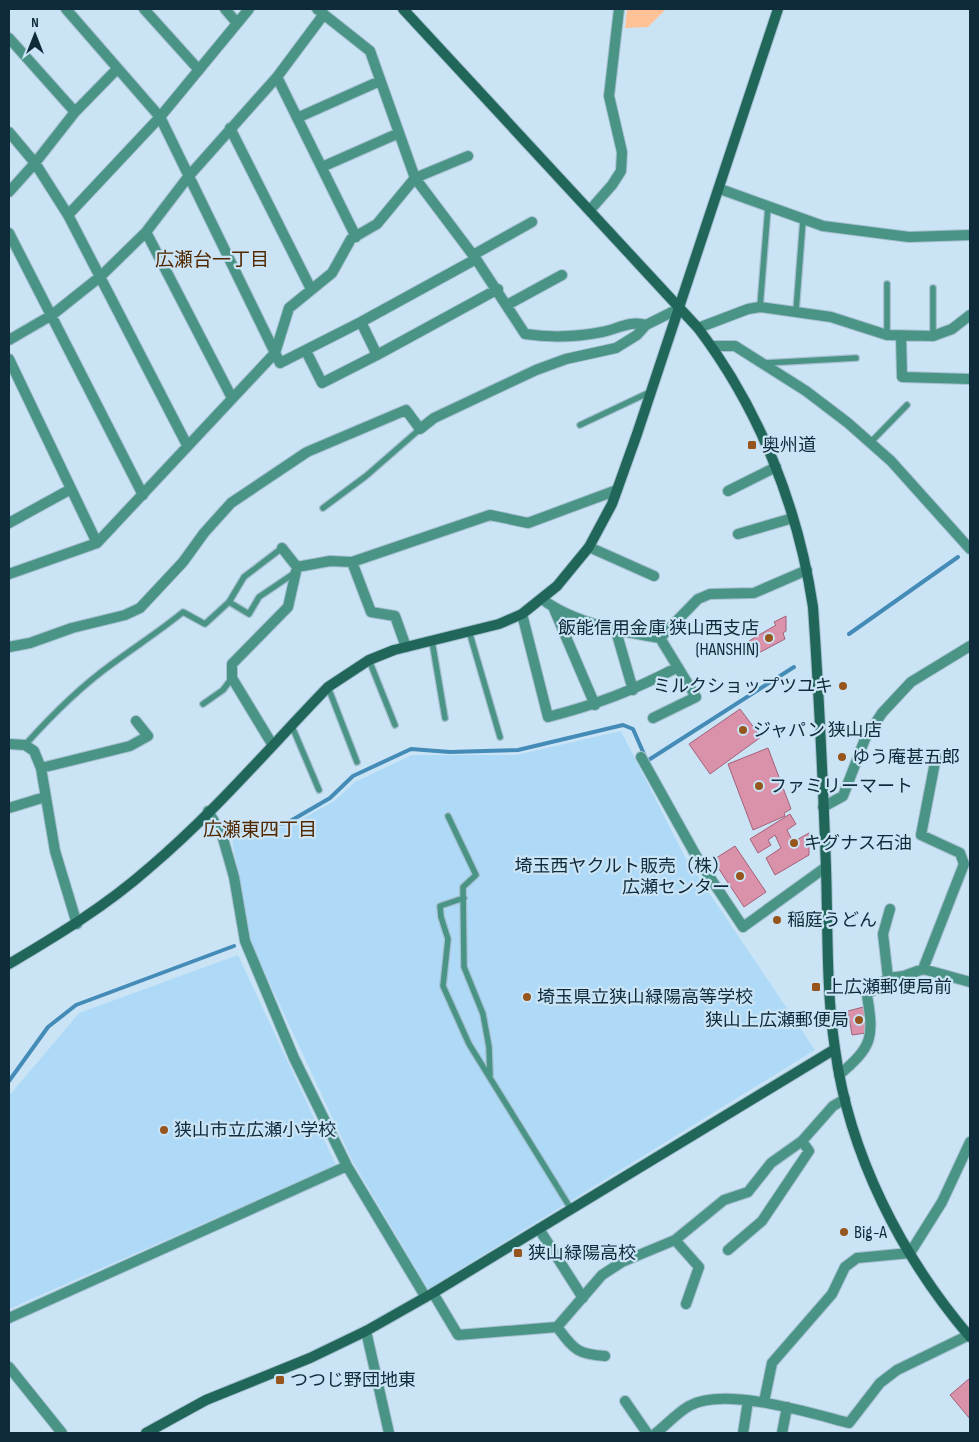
<svg xmlns="http://www.w3.org/2000/svg" width="979" height="1442" font-family="'Sofia Sans Condensed','Noto Sans JP',sans-serif">
	<style>
		.built { fill: #afdaf7 }
		.green { fill: #fec296 }
		.lines { fill: none; stroke-linecap: round; stroke-linejoin: round }
		.stream { stroke: #448cb7; stroke-width: 4 }
		.building { fill: #d992aa; stroke: #a46179 }
		.lane-casing { stroke: #a5bfd1; stroke-width: 8 }
		.street-casing { stroke: #a5bfd1; stroke-width: 12 }
		.secondary-casing { stroke: #a5bfd1; stroke-width: 12 }
		.lane { stroke: #499484; stroke-width: 5.5 }
		.street { stroke: #499484; stroke-width: 10 }
		.secondary { stroke: #216759; stroke-width: 10 }
		.poi-dot { fill: #95551d; stroke: #cae4f6; stroke-width: 2 }
		.labels { text-anchor: middle; stroke-width: 4.5; stroke-linejoin: round; paint-order: stroke }
		.poi-label { font-size: 18px; fill: #0f2b3b; stroke: #cae4f6; text-anchor: start }
		.neighbourhood-label { font-size: 19px; fill: #522800; stroke: #cae4f6 }
	</style>
	<rect width="100%" height="100%" fill="#cae4f6"/>
	<!-- built -->
	<path class="built" d="M621 731 685 857 815 1050 428 1289 353 1162 251 943 231 834 288 827 334 801 355 782 412 755H516Z
		M238 955 336 1165 9 1309V1096L79 1013Z"/>
	<!-- green -->
	<path class="green" d="M627 9H666L648 27 625 28Z"/>
	<g class="lines">
		<!-- stream -->
		<path class="stream" d="M849 634 958 557
			M230 833 254 827 287 823 330 798 353 776 411 749 450 752 518 750 623 725 633 729 647 761 794 667
			M9 1081 48 1027 76 1005 234 946"/>
	</g>
	<!-- building -->
	<path class="building" d="M786 616V631L783 633 785 639 755 655 749 641 776 625 774 622Z
		M740 709 761 737 710 774 689 744Z
		M768 748 791 809 784 813 785 816 753 830 728 764Z
		M790 814 796 824 787 830 793 842 809 833V855L775 875 766 858 781 848 775 835 768 840 771 845 758 853 750 839Z
		M735 846 766 892 744 907 713 860Z
		M867 1006 866 1033 852 1035 848 1011Z
		M970 1378V1419L950 1395Z"/>
	<g class="lines">
		<!-- lane casing -->
		<g class="lane-casing">
			<path id="lane" d="M760 307 768 207
				M796 311 803 220
				M887 335V284
				M933 336V288
				M765 363 856 358
				M580 425 650 392
				M870 443 907 405
				M323 508 366 476 420 429
				M229 602 249 614 259 597 296 572
				M469 631 500 737
				M432 641 445 718
				M369 660 395 725
				M328 687 357 762
				M203 704 223 690 232 678
				M291 724 319 790
				M25 745C51 716 80 687 112 664 136 646 160 631 183 612L205 624 229 602 244 577 282 548
				M448 816 476 875 463 887 464 967 483 1014 489 1047 490 1075
				M464 898 440 906 441 917 448 939 443 986 469 1044 571 1209"/>
		</g>
		<!-- street casing -->
		<g class="street-casing">
			<path id="street" d="M66 9 160 117 280 363 361 322 476 259
				M144 9 199 70
				M225 9 237 23
				M317 9 370 51 415 178 476 259 525 334C551 338 576 337 602 332 618 329 630 320 646 325
				M9 38 75 112
				M277 77 356 237
				M297 118 380 81
				M230 128 311 289
				M9 132 35 163 68 215 187 445
				M322 167 399 133
				M720 189 823 226 909 237 970 235
				M9 192 35 163 75 112 117 69
				M590 210 612 185 621 171 622 152 609 96 619 9
				M68 215 160 117 249 9
				M146 232 232 398
				M9 233 143 495
				M473 255 532 222
				M507 305 562 275
				M361 322 377 355
				M698 328 748 309 760 307 831 317 887 335 933 336 952 329 970 315
				M901 336 902 377 970 379
				M9 340 52 315 101 276 146 232 188 177 277 77 324 14
				M712 346H735L806 391 848 423 891 461 970 549
				M306 351 322 383 377 355 498 289
				M9 359 97 543
				M728 491 776 467
				M9 523 71 489
				M738 534 793 518
				M589 547 654 576
				M352 562 371 612 395 616 406 647
				M297 567 330 561 352 562 490 515 528 523 617 490
				M9 574 97 543 275 353 289 308 332 273 351 239 377 224 415 178 468 156
				M542 599C573 623 622 632 660 638L698 599 710 594 754 593 807 570
				M554 609 595 705
				M522 614 548 717C598 704 632 691 678 667
				M616 631 633 690
				M9 647 30 643 72 628 125 615 140 608 183 562 204 533 231 503 307 452 406 410 420 429 434 418 536 370 566 359 616 348 637 335 646 325 680 308
				M653 718 696 697 660 638
				M9 744 25 745 34 751 41 768 55 851 77 924
				M272 744 232 678V664L288 607 297 567 282 548
				M641 757 699 861 743 927 826 867
				M41 768 130 746 148 736 136 721
				M823 807 843 796 865 739 882 713 911 682 970 646
				M9 808 45 797
				M208 811 222 835 234 877 245 941 294 1058 347 1166 425 1296
				M890 909 883 934 888 978 904 976 923 969 970 982
				M923 969 964 864 960 853 921 835 936 757
				M839 1075C873 1046 874 1038 867 995L888 978
				M539 1229 583 1298
				M675 1240 699 1267 686 1304
				M728 1250 762 1221 809 1151 802 1141
				M433 1293 458 1335 557 1327C574 1349 576 1354 605 1356
				M9 1318 347 1166
				M557 1327 602 1275 622 1262 675 1240 724 1200 748 1192 771 1163 802 1141 833 1106 845 1099
				M366 1331 389 1433
				M9 1367 62 1433
				M625 1401 647 1433
				M764 1402 772 1363 832 1294 845 1267 857 1258 910 1253 942 1202 970 1142
				M656 1433C666 1425 677 1413 689 1406 725 1386 810 1413 849 1423L880 1383 897 1370 969 1335
				M743 1433 748 1401
				M782 1433 787 1407"/>
		</g>
		<!-- secondary casing -->
		<g class="secondary-casing">
			<path id="secondary" d="M403 9 698 328C760 410 798 507 813 607 819 694 823 781 826 868 828 928 826 989 835 1049 849 1154 901 1256 970 1337
				M9 964C58 935 106 906 149 868 213 814 269 748 328 687L369 660 394 650 499 624 522 614 557 586 589 547 612 504 637 434 778 9
				M146 1433 206 1400 310 1358 366 1331 433 1293 835 1049"/>
		</g>
		<!-- lane -->
		<use href="#lane" class="lane"/>
		<!-- street -->
		<use href="#street" class="street"/>
		<!-- secondary -->
		<use href="#secondary" class="secondary"/>
	</g>
	<!-- markers -->
	<g class="poi-dot">
		<rect x="747" y="440" width="10" height="10" rx="2.5"/>
		<circle cx="769" cy="638" r="5"/>
		<circle cx="843" cy="686" r="5"/>
		<circle cx="743" cy="730" r="5"/>
		<circle cx="842" cy="757" r="5"/>
		<circle cx="759" cy="786" r="5"/>
		<circle cx="794" cy="843" r="5"/>
		<circle cx="740" cy="876" r="5"/>
		<circle cx="777" cy="920" r="5"/>
		<rect x="811" y="982" width="10" height="10" rx="2.5"/>
		<circle cx="527" cy="997" r="5"/>
		<circle cx="859" cy="1020" r="5"/>
		<circle cx="164" cy="1130" r="5"/>
		<circle cx="844" cy="1232" r="5"/>
		<rect x="513" y="1248" width="10" height="10" rx="2.5"/>
		<rect x="275" y="1375" width="10" height="10" rx="2.5"/>
	</g>
	<g class="labels">
		<!-- poi labels -->
		<g class="poi-label">
			<text x="762" y="451">奥州道</text>
			<text x="759" y="634" text-anchor="end">飯能信用金庫 狭山西支店<tspan x="759" dy="21">(HANSHIN)</tspan></text>
			<text x="833" y="692" text-anchor="end">ミルクショップツユキ</text>
			<text x="753" y="736">ジャパン 狭山店</text>
			<text x="852" y="763">ゆう庵甚五郎</text>
			<text x="769" y="792">ファミリーマート</text>
			<text x="804" y="849">キグナス石油</text>
			<text x="730" y="872" text-anchor="end">埼玉西ヤクルト販売（株）<tspan x="730" dy="21">広瀬センター</tspan></text>
			<text x="787" y="926">稲庭うどん</text>
			<text x="826" y="993">上広瀬郵便局前</text>
			<text x="537" y="1003">埼玉県立狭山緑陽高等学校</text>
			<text x="849" y="1026" text-anchor="end">狭山上広瀬郵便局</text>
			<text x="174" y="1136">狭山市立広瀬小学校</text>
			<text x="854" y="1238">Big-A</text>
			<text x="528" y="1259">狭山緑陽高校</text>
			<text x="290" y="1386">つつじ野団地東</text>
		</g>
		<!-- neighbourhood labels -->
		<g class="neighbourhood-label">
			<text x="212" y="266">広瀬台一丁目</text>
			<text x="260" y="836">広瀬東四丁目</text>
		</g>
	</g>
	<!-- border -->
	<rect width="979" height="1442" fill="none" stroke="#0f2b3b" stroke-width="20"/>
	<!-- north arrow -->
	<g transform="translate(35 35)" stroke="#cae4f6" stroke-width="4" paint-order="stroke">
	<path d="M0-4L9 19L0 12L-9 19Z" fill="#0f2b3b"/>
	<text y="-8" font-size="14" font-weight="bold" text-anchor="middle" fill="#0f2b3b">N</text>
	</g>
</svg>
